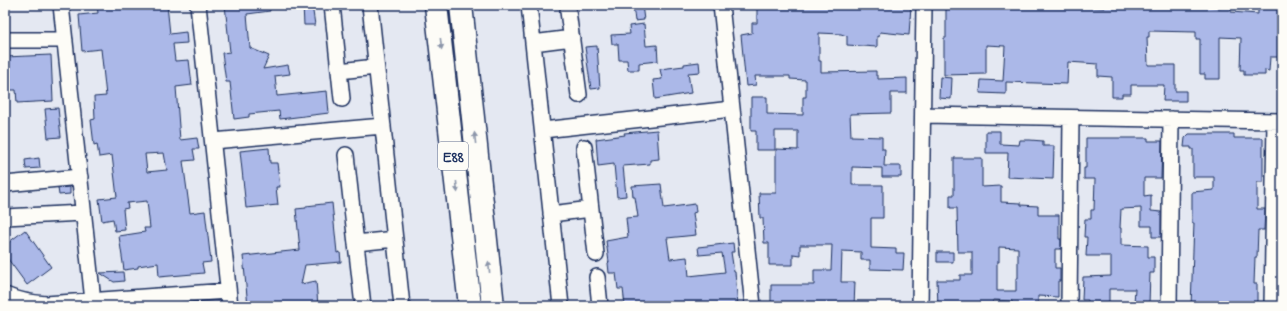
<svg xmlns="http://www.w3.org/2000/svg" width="1287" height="311" font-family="'Indie Flower',sans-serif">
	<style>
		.building { fill: #abb8e8; stroke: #1b2f5e; fill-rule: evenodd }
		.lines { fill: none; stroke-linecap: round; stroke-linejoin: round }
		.minor-casing { stroke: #1b2f5e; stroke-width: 18 }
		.highway-casing { stroke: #1b2f5e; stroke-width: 25 }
		.minor { stroke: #fdfcf7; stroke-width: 15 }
		.highway { stroke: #fdfcf7; stroke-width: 22 }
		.oneway { fill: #8c96aa }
		.labels { text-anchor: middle; stroke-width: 3; stroke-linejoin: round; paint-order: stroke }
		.shield { fill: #fdfcf7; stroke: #5f6c8c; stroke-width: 1 }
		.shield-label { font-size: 16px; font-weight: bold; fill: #1b2f5e }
	</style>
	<rect width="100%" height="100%" fill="#e4e8f2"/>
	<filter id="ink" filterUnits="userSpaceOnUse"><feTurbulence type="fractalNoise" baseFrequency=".025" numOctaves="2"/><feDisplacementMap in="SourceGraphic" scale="8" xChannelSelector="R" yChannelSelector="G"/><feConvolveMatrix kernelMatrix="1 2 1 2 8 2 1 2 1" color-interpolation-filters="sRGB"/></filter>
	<g filter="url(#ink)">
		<!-- building -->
		<path class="building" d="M97 5H167L170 34 186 32 187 43 173 44 175 61 189 60 192 85 176 87 180 140 197 138 199 149H193L195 160 183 161 190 213 205 211 211 262 202 263 204 273 159 277 158 263 138 266V268L124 270 119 236 145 232 144 228H150L147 201 127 203 128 208 123 209 125 230 115 231 113 219 102 221 99 199 117 197 112 155 99 157 97 144 94 145 91 120 95 119 94 97 106 96 101 49 82 51 79 15 98 13ZM164 153 167 170 147 172 145 154Z
			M225 5H269L270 11 247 14 250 48 269 56 263 69 288 65 290 74 275 76 277 96 327 91 329 113 280 119 279 111 249 114V117L234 119 230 82H226L222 53 230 52Z
			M303 5H312L315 25H304Z
			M633 5H642L644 20 635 21Z
			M757 5H911L909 35 880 32 879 37 877 36V47L847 45V36L841 34 819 33V61H821V72L876 71V76H878V79L907 78V93H891V113L850 114 851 136 882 137V149H885L884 166H901V177H882V168L852 167V185H883V218H871V248L896 249V253H904L903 270 870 269V260H861V252L842 251 841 282H855L854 306H771V285H814V270H831L832 245H800V255L793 254V265H769V243H764L763 218H760L759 193H776V149L798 150V131H775V150H756V131H751V97H767V114L803 115V97H806V80L790 79V76H755L756 85 746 86 741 35 752 33V23H757Z
			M984 5H1082V7L1104 8V6L1110 5H1200V6L1221 8V5H1231V12L1258 14V5H1282V57H1270L1269 71 1265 70V75H1244V70H1240L1241 38 1220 37V79H1205V74H1200V39H1196V32L1149 31V37H1147L1148 65H1175V91H1186V101H1163L1164 85H1131V94H1122V97H1112V77L1098 76V64L1068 62 1067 84 1006 82V94L980 93 981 80 1003 81 1005 46 986 45V74L944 75V38H946V6H984Z
			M644 24 646 46 657 45 658 61 639 63V70H628L627 60H619L618 44H612L611 35 630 34 629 26Z
			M597 46 600 88 591 89 585 47Z
			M51 55 53 101 17 103 16 90H6L5 57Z
			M699 62 700 72 688 73 691 93 655 99 653 80 662 79 660 69 684 66V64Z
			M940 77 952 78 951 99 939 98Z
			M58 108 61 137 48 138 45 109Z
			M657 130 659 159 650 160V164L623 166 626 196 617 197 614 164 598 166 596 139 625 135 624 133Z
			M986 131H1000V144L1019 145 1020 140H1030L1043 141V146H1054L1053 179 1007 177 1008 153H986Z
			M1189 134H1234V138H1263V182H1257V209H1265L1264 230H1258L1257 257H1255L1254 284H1257V305L1191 306 1194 223H1192V192L1214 190V177H1193V149H1191V147H1184L1185 138Z
			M1086 138H1148V141H1162L1161 178H1144V196L1151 195V211L1161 212V237H1152V226H1141V208L1121 209 1120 228H1121V245L1148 246V257H1154V273H1150L1149 304 1134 303 1135 289H1109V302L1097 303V305H1088V300H1082L1083 277 1111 276V256H1086L1087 237H1084L1085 219H1091V210H1094L1095 179H1084V168H1086Z
			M269 148 270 163H277L280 187H276L278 205 246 208 240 151Z
			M39 158 40 168 26 169 25 160Z
			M954 158H982V187L1001 186V202L1021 203V205L1038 206V215H1059V239H1061V249H1055V268H1060V281H1058V297L1038 296V306H1012V301L993 300V306H938L937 280H960V275H972V252H958L957 208H950V195H954ZM999 247 1018 248V278H1016V291H997V262H999Z
			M661 184 664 208 695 204 696 212 693 213 696 235 667 238 670 259 687 257 689 276 725 272 722 253 699 255 698 247 733 243 734 252H731L734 272H735L738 306H625L623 289H618L616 273H609L608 263 609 262 606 241 628 237 626 218 638 217 635 197H633L632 186Z
			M70 187V194L59 195 58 188Z
			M332 203 337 253 340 252 341 262 305 265 301 284 316 281 318 306H248L243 256 300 250 296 209 306 208V206Z
			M25 230 51 267 27 285 5 255V245Z
			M937 252H953V262H937Z
			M123 272 124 281 114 282 100 273Z"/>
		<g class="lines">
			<!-- minor casing -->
			<g class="minor-casing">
				<path id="minor" d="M61 5 93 301
					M198 5 230 306
					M332 5 342 99
					M370 5 402 306
					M529 5 561 306
					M721 5 753 306
					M568 11 579 95
					M5 40H65
					M533 43 572 38
					M339 71 376 67
					M923 115 1282 121
					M543 130 732 109
					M213 141 383 126
					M584 147 596 254
					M346 155 363 306
					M5 184 80 177
					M551 214 591 209
					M5 217 83 213
					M356 243 395 239
					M597 277 600 306
					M5 295C19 301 31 303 46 304L228 291
					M920 306 924 5
					M1069 306 1071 118
					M1169 306 1171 119
					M1272 306 1275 121"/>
			</g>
			<!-- highway casing -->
			<g class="highway-casing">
				<path id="highway" d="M436 5 470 306
					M461 5 493 306"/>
			</g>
			<!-- minor -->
			<use href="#minor" class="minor"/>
			<!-- highway -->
			<use href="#highway" class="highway"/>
		</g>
		<!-- one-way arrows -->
		<defs><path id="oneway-solid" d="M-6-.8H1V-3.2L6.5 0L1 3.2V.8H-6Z"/></defs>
		<g class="oneway">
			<use href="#oneway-solid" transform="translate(441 44) rotate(84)"/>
			<use href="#oneway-solid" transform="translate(475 138) rotate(-96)"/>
			<use href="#oneway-solid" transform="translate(457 187) rotate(84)"/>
			<use href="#oneway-solid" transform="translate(489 267) rotate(-96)"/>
		</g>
	</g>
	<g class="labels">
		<!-- shield labels -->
		<rect class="shield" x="438" y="142" width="30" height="28" rx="3"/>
		<g class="shield-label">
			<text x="453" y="162">E88</text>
		</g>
	</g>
	<!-- margin -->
	<rect width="1287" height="311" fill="none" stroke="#fdfcf7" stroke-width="20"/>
	<rect x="10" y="10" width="1267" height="291" fill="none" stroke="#1b2f5e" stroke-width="1.5" filter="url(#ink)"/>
</svg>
